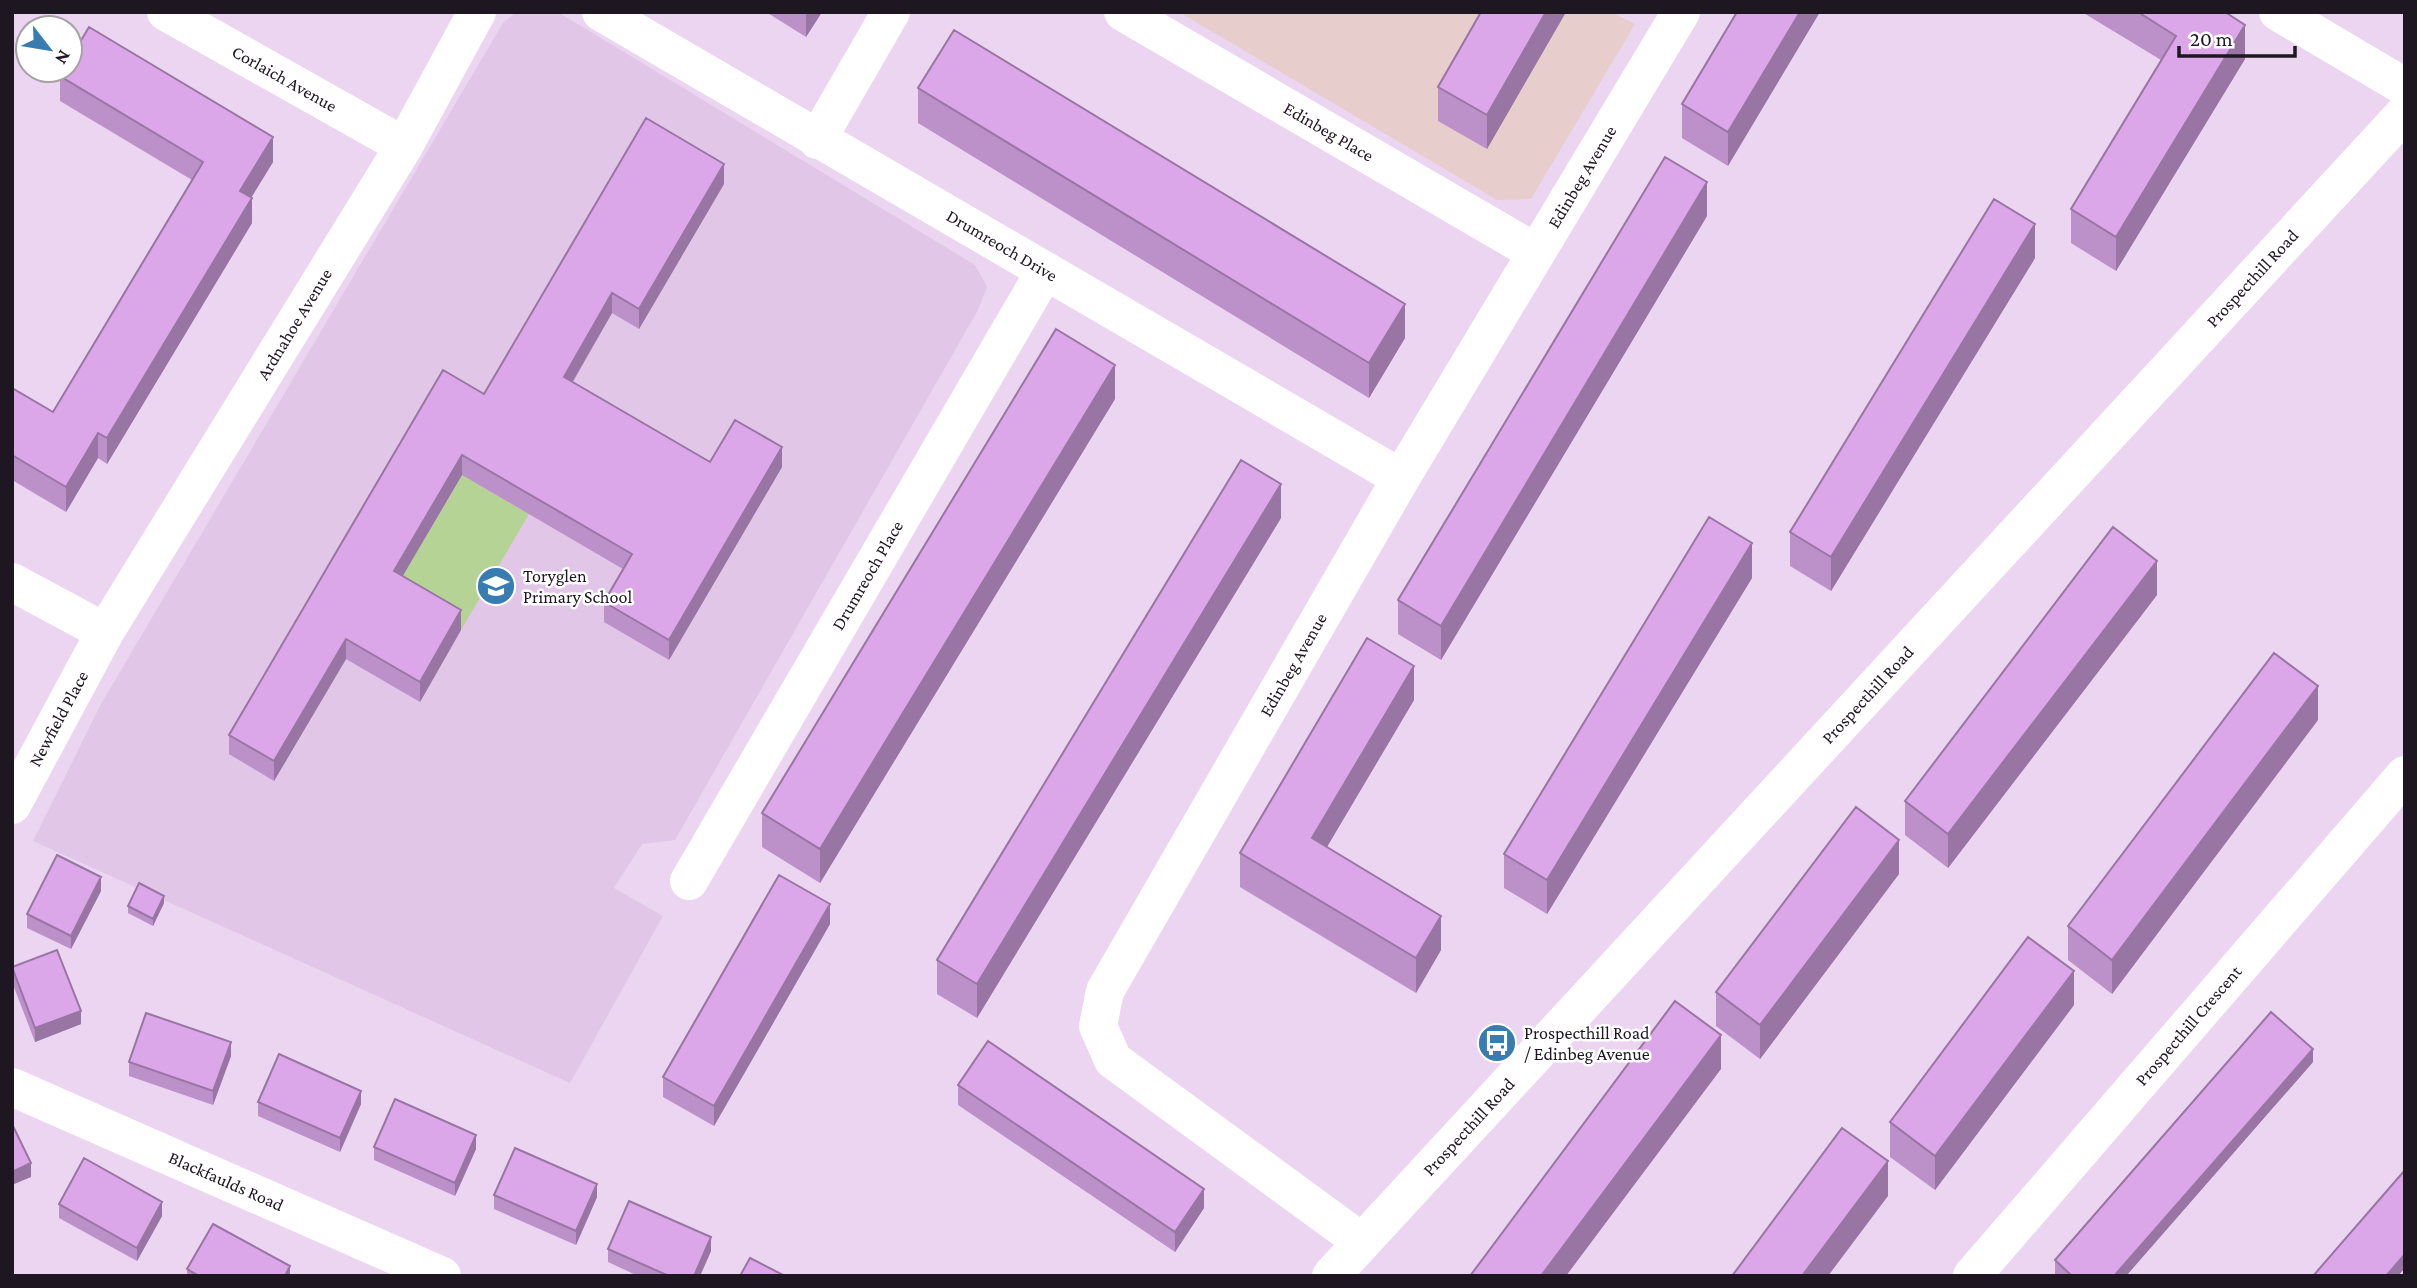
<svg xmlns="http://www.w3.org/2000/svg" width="2417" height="1288" font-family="'Crimson Pro',serif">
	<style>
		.commercial { fill: #e8cdcd }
		.built { fill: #e1c6e8 }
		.garden { fill: #b4d394 }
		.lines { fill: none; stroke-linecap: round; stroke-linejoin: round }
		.minor { stroke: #fff; stroke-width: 38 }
		.secondary { stroke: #fff; stroke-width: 38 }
		.wall { fill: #bc90c8 }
		.shaded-wall { fill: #9975a3 }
		.building { fill: #dba7e9; stroke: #9975a3; stroke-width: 2 }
		.labels { text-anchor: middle; stroke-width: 5; stroke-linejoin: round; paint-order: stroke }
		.street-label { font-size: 18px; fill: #1e1620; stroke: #fff }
		.poi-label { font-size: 18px; fill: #1e1620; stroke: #fff; text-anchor: start }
	</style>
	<rect width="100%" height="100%" fill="#ebd5f1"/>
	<!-- commercial -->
	<path class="commercial" d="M1179 12H1611L1635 24 1531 199 1497 200Z"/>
	<!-- built -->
	<path class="built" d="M516 12H558L975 265 987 287 978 310 675 840 642 844 614 888 663 916 570 1083 33 841 101 704 503 23Z"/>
	<!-- garden -->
	<path class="garden" d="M462 475 529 514 461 630 394 591Z"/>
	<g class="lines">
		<!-- minor -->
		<g class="minor">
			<path id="s1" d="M166 12 404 146"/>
			<path id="s2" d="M601 12 1401 478"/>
			<path id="s3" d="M1123 12 1535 252"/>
			<path d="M2278 12 2405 87"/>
			<path d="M817 140 891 12"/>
			<path d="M12 582 105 632"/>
			<path id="s4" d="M12 805 105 632 404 146 477 12"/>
			<path id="s5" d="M689 881 1045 271"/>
			<path id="s6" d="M12 1087 442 1276"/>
			<path id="s7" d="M1362 1242 1113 1060 1098 1026 1105 991 1401 478 1681 12"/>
			<path id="s8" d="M1972 1276 2405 775"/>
		</g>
		<!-- secondary -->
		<path class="secondary" id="s9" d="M1331 1276 2405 113"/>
	</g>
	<!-- wall -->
	<path class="wall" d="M766 12H822L806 37Z
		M1482 12H1566L1487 149 1438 121V87Z
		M1737 12 1728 166 1682 138V104Z
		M2082 12H2225L2245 59 2116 271 2071 243V209L2161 60Z
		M60 76 273 162 251 198 252 223 107 464 98 458 66 512 12 480V388L53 412 192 180 60 101Z
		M918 88 1405 338 1369 398 918 123Z
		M724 184 639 329 612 313 573 382 710 462 782 467 669 660 604 622V602L623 569 462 475 402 576 461 630 420 702 346 659 274 781 229 754V735L484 394Z
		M1707 216 1441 660 1398 634V600Z
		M2035 258 1831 591 1790 566V532Z
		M1115 399 820 883 762 847V813Z
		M1281 518 977 1018 937 994V960Z
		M1752 578 1547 914 1504 888V854Z
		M2157 595 1948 868 1905 835V801Z
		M1414 700 1327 847 1441 950 1416 993 1240 887V853Z
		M2318 720 2112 994 2068 960V926Z
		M1899 874 1760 1059 1716 1026V992Z
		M101 891 71 949 27 928V914Z
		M164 903 153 926 128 913V906Z
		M830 924 714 1126 663 1097V1077Z
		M12 967 81 1024 35 1042 12 982Z
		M2074 1005 1935 1190 1890 1157V1122Z
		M231 1056 213 1105 129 1076V1062Z
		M2313 1062 2126 1276H2057L2055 1274V1260Z
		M958 1085 1204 1208 1175 1252 958 1105Z
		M258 1102 361 1104 340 1152 258 1116Z
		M374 1147 476 1149 455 1196 374 1160Z
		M494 1195 597 1197 576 1245 494 1209Z
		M59 1204 162 1216 137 1261 59 1218Z
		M608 1249 711 1251 700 1276H638L608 1262Z
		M187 1269 290 1276H187Z"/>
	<!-- shaded-wall -->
	<path class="shaded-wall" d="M806 12H822L806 37Z
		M1546 12H1566L1487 149V115Z
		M1800 12H1820L1728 166V132Z
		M2245 25V59L2116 271V237Z
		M273 137V162L240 216V191Z
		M724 164V184L639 329V309Z
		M1707 182V216L1441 660V626Z
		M252 198V223L107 464V438Z
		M2035 224V258L1831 591V557Z
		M612 293V313L564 396V377Z
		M1405 304V338L1369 398V363Z
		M1115 365V399L820 883V849Z
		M98 433V458L66 512V487Z
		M782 447V467L669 660V640Z
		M462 455V475L394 591V571Z
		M1281 484V518L977 1018V984Z
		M1752 543V578L1547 914V880Z
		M2157 561V595L1948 868V834Z
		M461 610V630L420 702V682Z
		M346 639V659L274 781V761Z
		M1414 666V700L1312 872V838Z
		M2318 686V720L2112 994V960Z
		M1899 840V874L1760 1059V1025Z
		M101 877V891L71 949V936Z
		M164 896V903L153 926V919Z
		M830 904V924L714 1126V1106Z
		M1441 916V950L1416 993V958Z
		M2074 971V1005L1935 1190V1156Z
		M81 1011V1024L35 1042V1028Z
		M1721 1035V1069L1566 1276H1541Z
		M231 1042V1056L213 1105V1091Z
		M2313 1049V1062L2126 1276H2114Z
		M361 1091V1104L340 1152V1138Z
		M476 1135V1149L455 1196V1183Z
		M1888 1161V1196L1828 1276H1802Z
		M31 1163V1177L12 1185V1172Z
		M597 1184V1197L576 1245V1231Z
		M1204 1189V1208L1175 1252V1232Z
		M162 1202V1216L137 1261V1248Z
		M711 1237V1251L700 1276H694Z
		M2405 1254V1268L2398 1276H2386Z
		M290 1266V1276H285Z"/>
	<!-- building -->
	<path class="building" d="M1481 12H1546L1487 115 1438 87Z
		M1737 12H1800L1728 132 1682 104Z
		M2138 12H2225L2245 25 2116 237 2071 209 2176 36Z
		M89 27 273 137 240 191 252 198 107 438 98 433 66 487 12 455V388L53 412 203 162 60 76 63 70H70V59Z
		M954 30 1405 304 1369 363 918 88Z
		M646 118 724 164 639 309 612 293 564 377 710 462 735 420 782 447 669 640 604 602 632 554 462 455 394 571 461 610 420 682 346 639 274 761 229 735 443 370 484 394Z
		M1665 157 1707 182 1441 626 1398 600Z
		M1994 199 2035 224 1831 557 1790 532Z
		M1056 329 1115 365 820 849 762 813Z
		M1241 460 1281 484 977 984 937 960Z
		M1709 517 1752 543 1547 880 1504 854Z
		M2113 527 2157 561 1948 834 1905 801Z
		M1367 638 1414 666 1312 838 1441 916 1416 958 1240 853Z
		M2274 653 2318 686 2112 960 2068 926Z
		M1856 807 1899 840 1760 1025 1716 992Z
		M57 855 101 877 71 936 27 914Z
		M779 875 830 904 714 1106 663 1077Z
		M139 883 164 896 153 919 128 906Z
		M2028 937 2074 971 1935 1156 1890 1122Z
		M57 950 81 1011 35 1028 12 967Z
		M1675 1001 1721 1035 1541 1276H1470Z
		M2271 1012 2313 1049 2114 1276H2072L2055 1260Z
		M146 1013 231 1042 213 1091 129 1062Z
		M988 1041 1204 1189 1175 1232 958 1085Z
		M279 1054 361 1091 340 1138 258 1102Z
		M395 1099 476 1135 455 1183 374 1147Z
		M12 1124 31 1163 12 1172Z
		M1842 1128 1888 1161 1802 1276H1732Z
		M515 1148 597 1184 576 1231 494 1195Z
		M84 1158 162 1202 137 1248 59 1204Z
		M2405 1170V1254L2386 1276H2313Z
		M629 1201 711 1237 694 1276H669L608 1249Z
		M213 1224 290 1266 285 1276H199L187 1269Z
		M750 1258 785 1276H740Z"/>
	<!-- icons -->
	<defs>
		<g id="school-disc" transform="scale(2.0125)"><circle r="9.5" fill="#377db2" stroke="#fff"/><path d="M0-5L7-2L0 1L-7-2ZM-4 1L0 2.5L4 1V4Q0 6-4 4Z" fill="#fff"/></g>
		<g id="bus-disc" transform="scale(2.0125)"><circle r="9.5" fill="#377db2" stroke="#fff"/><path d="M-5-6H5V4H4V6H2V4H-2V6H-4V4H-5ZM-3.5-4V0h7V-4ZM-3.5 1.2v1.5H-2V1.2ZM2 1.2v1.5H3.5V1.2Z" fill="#fff"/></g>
	</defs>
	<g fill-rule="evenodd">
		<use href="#school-disc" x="496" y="586"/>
		<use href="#bus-disc" x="1497" y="1043"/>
	</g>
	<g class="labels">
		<!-- street labels -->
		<g class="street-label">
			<text dy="6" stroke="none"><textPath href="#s1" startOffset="136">Corlaich Avenue</textPath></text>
			<text dy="6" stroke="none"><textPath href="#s3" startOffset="238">Edinbeg Place</textPath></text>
			<text dy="6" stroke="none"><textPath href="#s7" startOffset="1325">Edinbeg Avenue</textPath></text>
			<text dy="6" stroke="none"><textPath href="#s2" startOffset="464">Drumreoch Drive</textPath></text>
			<text dy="6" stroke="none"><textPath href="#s9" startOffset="1358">Prospecthill Road</textPath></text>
			<text dy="6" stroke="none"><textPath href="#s4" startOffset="558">Ardnahoe Avenue</textPath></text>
			<text dy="6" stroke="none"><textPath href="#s5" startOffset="354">Drumreoch Place</textPath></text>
			<text dy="6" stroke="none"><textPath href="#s7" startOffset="758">Edinbeg Avenue</textPath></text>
			<text dy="6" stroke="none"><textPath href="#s9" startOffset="791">Prospecthill Road</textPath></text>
			<text dy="6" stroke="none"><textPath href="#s4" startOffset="98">Newfield Place</textPath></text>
			<text dy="6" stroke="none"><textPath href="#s8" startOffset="331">Prospecthill Crescent</textPath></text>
			<text dy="6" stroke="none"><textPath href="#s9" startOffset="203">Prospecthill Road</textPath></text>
			<text dy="6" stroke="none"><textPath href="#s6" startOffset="234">Blackfaulds Road</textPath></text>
		</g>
		<!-- poi labels -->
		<g class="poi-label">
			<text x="523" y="582">Toryglen<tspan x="523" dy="21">Primary School</tspan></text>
			<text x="1524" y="1039">Prospecthill Road<tspan x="1524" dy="21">/ Edinbeg Avenue</tspan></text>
		</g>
	</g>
	<!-- border -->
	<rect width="2417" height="1288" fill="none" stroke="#1e1620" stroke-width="28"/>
	<!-- north arrow -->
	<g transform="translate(49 49) rotate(121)"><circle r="33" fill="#ffffff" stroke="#a5a2a6" stroke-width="2"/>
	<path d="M0-5L12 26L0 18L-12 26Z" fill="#377db2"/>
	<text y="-10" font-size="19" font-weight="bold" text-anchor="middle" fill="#1e1620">N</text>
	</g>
	<!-- scale -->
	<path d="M2179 46v10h116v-10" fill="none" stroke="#1e1620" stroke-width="3.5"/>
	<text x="2190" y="46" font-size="21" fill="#1e1620" stroke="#ffffff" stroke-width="5" paint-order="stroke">20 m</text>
</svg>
